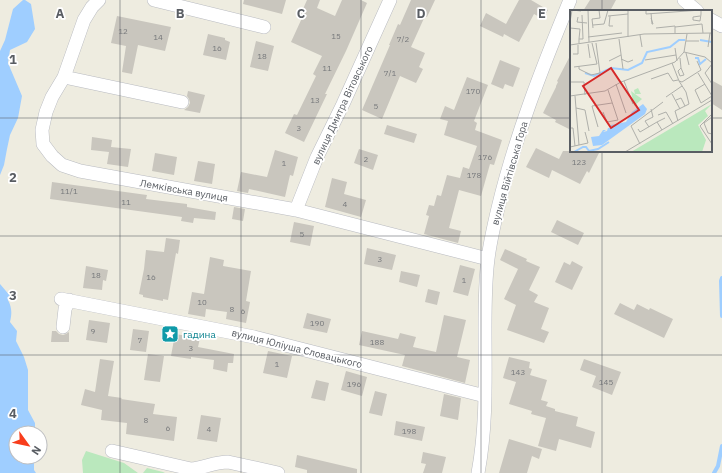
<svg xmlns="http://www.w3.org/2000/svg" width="722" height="473" font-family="'IBM Plex Sans',sans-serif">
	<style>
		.green { fill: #bae8bd }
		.water { fill: #9fceff }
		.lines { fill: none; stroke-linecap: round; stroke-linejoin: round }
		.stream { stroke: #9fceff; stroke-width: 4 }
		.building { fill: #c9c6be }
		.minor-casing { stroke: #b9bbc1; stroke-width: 14 }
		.minor { stroke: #fff; stroke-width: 13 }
		.grid { fill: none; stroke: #595d63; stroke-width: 1; stroke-opacity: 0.55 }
		.labels { text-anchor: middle; stroke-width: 3.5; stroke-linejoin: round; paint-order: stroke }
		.number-label { font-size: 8px; fill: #75777a }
		.street-label { font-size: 10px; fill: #595d63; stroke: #fff }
		.culture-label { font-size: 10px; fill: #0d838f; stroke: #fff; text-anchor: start }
		.inset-river { fill: none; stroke: #9fceff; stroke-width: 2 }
		.inset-road { fill: none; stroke: #aeafaa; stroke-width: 1 }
		.view { fill: #d62828; fill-opacity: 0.15; stroke: #d62828; stroke-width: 2 }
		.inset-edge { fill: none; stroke: #595d63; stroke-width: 2 }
		.grid-label { font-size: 13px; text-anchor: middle; font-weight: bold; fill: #595d63; stroke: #fff; stroke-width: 3.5; stroke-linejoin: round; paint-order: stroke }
	</style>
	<rect width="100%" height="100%" fill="#eeece0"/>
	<!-- green -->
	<path class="green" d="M86 451 124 463 138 473H83L82 460Z
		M147 468 163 472 165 473H143Z"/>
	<!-- water -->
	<path class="water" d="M23 0H25L31 4 35 29 27 42 10 50 8 63 22 96 18 118 10 135 7 149 4 165 0 175V51L5 40 13 9Z
		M0 284 11 297 8 300C12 308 12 313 10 322L17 331 16 341 24 357 28 370V410L35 423V433H16V457H34V470L36 473H0Z"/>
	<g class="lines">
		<!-- stream -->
		<path class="stream" d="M722 278 721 281 722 316
			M714 473 718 466 722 446"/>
	</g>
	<!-- building -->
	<path class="building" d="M244 0H286L282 14 243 4Z
		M307 0H320L317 8 335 16 342 0H361L367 3 346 51 325 94H327L304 142 285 133 294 114 297 115 316 76 313 74 322 56 291 42 302 18H299Z
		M411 0H435L427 17 425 16 411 47 425 53 419 67 423 69 416 83 400 76 382 119 362 110 390 45H389L398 24 400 25Z
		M519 0H531L548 10 543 19 534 14 519 42 504 34 503 37 480 26 486 13 506 24Z
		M590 0H616L610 11H583Z
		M117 16 171 27 165 51 138 45 132 74 122 72 126 46 111 43Z
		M208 34 225 38V40L230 42 226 60 203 55Z
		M256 41 274 46 268 71 250 67Z
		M571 54V130L555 122 556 120 543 113 556 87V86L558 82 557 81Z
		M500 60 520 68 513 87 505 84 503 89 491 84Z
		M467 77 488 85 474 121 477 123 475 130 502 140 494 165 490 164 481 196 459 190 449 228 461 231 458 243 424 234 429 216 426 215 429 205 434 206 437 195 441 196 447 175 460 178 463 167 469 169 477 146 444 135 448 121 440 119 445 106 454 110Z
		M711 80 722 86V110L711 103Z
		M188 91 205 95 200 113 184 110 188 107 190 103 189 99 187 96Z
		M387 125 417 134 414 143 384 134Z
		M92 137 112 140 111 147 131 149 128 167 107 164 109 152 91 150Z
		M536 148 559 159 563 151H600L589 173 587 171 580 184 552 170 549 178 526 167Z
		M359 149 378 155 373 170 354 163Z
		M275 150 298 157 293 176 290 175 285 197 249 189 248 193 237 191 241 172 267 177Z
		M155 153 177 157 174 175 152 171Z
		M198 161 215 164 212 184 194 181Z
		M332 178 347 182 344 194 366 200 361 217 325 207Z
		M52 182 147 195 146 199 187 204V207L216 212 215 220 194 218 193 223 181 221 182 217 50 199Z
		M234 207 245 209 243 221 232 219Z
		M557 220 584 233 578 245 551 232Z
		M294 222 314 226 310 246 290 242Z
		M166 238 180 240 178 254 176 253 168 300 163 299V301L143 297V295L139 294 144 269 146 250 164 252Z
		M367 248 396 255 392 270 364 264Z
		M505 249 527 259 526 261 540 267 529 290 538 295 534 302 549 308 541 329 549 332 544 343 507 330 516 305 504 299 518 269 500 260Z
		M210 257 224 260 223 266 251 271 246 301 250 302 246 323 226 319 227 312 206 309 205 317 188 314 192 292 204 294Z
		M572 261 583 267 572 290 555 282 564 262 570 265Z
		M460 265 475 269 468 296 453 292Z
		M86 266 108 270 106 281 103 280 102 290 83 288Z
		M401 271 420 275 417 287 399 282Z
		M428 289 440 292 437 305 425 302Z
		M620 303 634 310 637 304 649 310 650 308 673 319 664 338 614 314Z
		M307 313 331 319 327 333 303 328Z
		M444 315 466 320 457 357 470 360 465 383 402 366 405 355 359 345 362 331 398 339 400 333 416 337 413 347 436 352Z
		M89 320 110 323 107 343 86 340Z
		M133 329 149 331 146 352 130 350Z
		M52 331H56L59 334 63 335 66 334 69 332V342H51Z
		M175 334 200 338 198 347 234 354 233 363H228L227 372 213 369 214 360 191 357V359L171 356Z
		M268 351 292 356 287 378 263 373Z
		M148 354 164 356 160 382 144 380Z
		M509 357 530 362 529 368 532 369 530 375 547 380 541 400 548 402 546 406 555 409V411L578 417 576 426 595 432 591 448 559 439 556 451 538 446 546 418 531 414 532 411 509 404 516 382 503 378Z
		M100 359 114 361 108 396 122 398 121 399 155 404 153 414 177 417 174 441 126 434 127 423 101 420 102 410 81 405 85 389 95 392Z
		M584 359 621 372 612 395 592 387 596 376 580 370Z
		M346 371 367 377 362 396 341 390Z
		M316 380 329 383 325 401 311 398Z
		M375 391 387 394 382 416 369 413Z
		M444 394 461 398 458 420 440 416Z
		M201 415 221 418 217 442 197 439Z
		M396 421 425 427 422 441 394 435Z
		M509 439 542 449 539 459 532 456 527 473H499Z
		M423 452 446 457 442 473H423L426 464 421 463Z
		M297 455 357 469V473H307V470L295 467Z"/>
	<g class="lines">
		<!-- minor casing -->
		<g class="minor-casing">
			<path id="minor" d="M99 0 92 7 84 20 64 77 52 97 46 112 42 130 43 144 52 156 62 165 80 171 296 210 488 259
				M154 0 264 27
				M684 0 697 11
				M711 20 722 26
				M64 77 182 102
				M296 210 317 157 343 104 390 0
				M61 299 254 337 485 396
				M63 327 65 309 69 300
				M112 451 191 469C204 468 215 462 228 462L278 473
				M478 473C487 425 485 377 485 328 485 305 485 282 488 259 490 242 494 225 498 208 515 137 542 68 570 0"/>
		</g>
		<!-- minor -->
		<use href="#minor" class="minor"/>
	</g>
	<!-- grid -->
	<path class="grid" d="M120 0V473M241 0V473M361 0V473M481 0V473M602 0V11M0 118H571M711 118H722M602 151V473M0 236H722M0 355H722"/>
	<!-- icons -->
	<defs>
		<g id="sight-square" transform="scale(0.9)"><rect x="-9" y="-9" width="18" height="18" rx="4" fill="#0f9aa8" stroke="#fff"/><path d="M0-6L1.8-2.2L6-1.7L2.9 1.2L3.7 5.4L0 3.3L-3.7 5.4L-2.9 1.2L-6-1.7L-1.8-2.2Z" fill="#fff"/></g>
	</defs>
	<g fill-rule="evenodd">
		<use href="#sight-square" x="170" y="334"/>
	</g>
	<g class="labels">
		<!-- number labels -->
		<g class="number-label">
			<text x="123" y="34">12</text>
			<text x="336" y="39">15</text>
			<text x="158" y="40">14</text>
			<text x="403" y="42">7/2</text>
			<text x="217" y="51">16</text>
			<text x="262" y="59">18</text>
			<text x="327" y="71">11</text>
			<text x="390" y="76">7/1</text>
			<text x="473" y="94">170</text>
			<text x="315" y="103">13</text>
			<text x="376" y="109">5</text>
			<text x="299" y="131">3</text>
			<text x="485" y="160">176</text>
			<text x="366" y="162">2</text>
			<text x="579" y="165">123</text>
			<text x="284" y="166">1</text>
			<text x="474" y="178">178</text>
			<text x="69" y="194">11/1</text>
			<text x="126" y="205">11</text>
			<text x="345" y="207">4</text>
			<text x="302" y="237">5</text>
			<text x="380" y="262">3</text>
			<text x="96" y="278">18</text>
			<text x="151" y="280">16</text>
			<text x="464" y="283">1</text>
			<text x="202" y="305">10</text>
			<text x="232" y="312">8</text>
			<text x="243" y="314">6</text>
			<text x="317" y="326">190</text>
			<text x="93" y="334">9</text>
			<text x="140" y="343">7</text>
			<text x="377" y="345">188</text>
			<text x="191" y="351">3</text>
			<text x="277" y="367">1</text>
			<text x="518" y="375">143</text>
			<text x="606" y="385">145</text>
			<text x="354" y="387">196</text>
			<text x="146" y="423">8</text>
			<text x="168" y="431">6</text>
			<text x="209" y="432">4</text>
			<text x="409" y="434">198</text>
		</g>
		<!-- street labels -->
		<g class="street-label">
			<text transform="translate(342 105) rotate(-65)" y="4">вулиця Дмитра Вітовського</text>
			<text transform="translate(509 173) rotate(-74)" y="4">вулиця Війтівська Гора</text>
			<text transform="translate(184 190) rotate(10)" y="4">Лемківська вулиця</text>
			<text transform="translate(297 348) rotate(14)" y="4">вулиця Юліуша Словацького</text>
		</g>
		<!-- culture labels -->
		<g class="culture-label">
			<text x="183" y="338">гадина</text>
		</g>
	</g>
	<!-- overview -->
	<g transform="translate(570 10)">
		<rect width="142" height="142" fill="#eeece0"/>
		<path d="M68 78 71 84H65L72 89 64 96 61 81 65 84 64 80ZM142 94 135 101 138 106 128 115 136 130 132 142H61Z" fill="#bae8bd"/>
		<path d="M73 94 77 99 75 104 32 135 23 136 21 127 29 126 33 120H36L33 122 37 121 38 118H45L40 117 41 115 56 112 62 102Z" fill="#9fceff"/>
		<path class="inset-river" d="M130 30 142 32M125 48H128L130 54 136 49M15 63 24 66 41 58 58 60 72 53 77 42 100 37 109 30H115M4 142 13 137H16L19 141 28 139 39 132"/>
		<path class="inset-road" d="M18 0 19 32M58 0V27M76 0V4L131 0M81 3 82 14H83L81 8M38 6 58 4M40 6 39 16H43M130 6 123 7V10L130 11 131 4V0M8 7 7 12 17 13M0 12 2 0 11 1M23 15 34 14 38 0M105 17 132 14 133 23M0 18 10 19 9 29M23 18 22 9 30 8 29 0M86 18 105 16V23M70 25 72 37M18 27 52 23M49 29 53 59M116 31H129M9 33V29H13L12 5M18 34 20 48M0 35 74 24 142 23M138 37 140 23M105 38 107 51M114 42 135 47 142 53M114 42 117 24M116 43 119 55M3 44H8V35M110 48 111 58 108 61 110 66 114 65 111 58M51 49 58 52 63 50M75 50 106 45M39 51 51 45M102 53 109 71 112 72 131 60 127 51M142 54 135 63 142 74M9 56V59L21 65 30 63 26 33M4 57 27 54 22 33M128 63 142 86 131 93 125 80 135 74M81 69 98 63 103 71 108 70M54 71 63 94M0 72H14L15 85M46 74 56 103M102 84 110 99M0 86 35 81 51 72 105 52 114 42M5 86 9 135M96 87 112 76M106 90 111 88 115 96M6 98 15 100 19 121M33 102 37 112 48 110 38 80M142 104 130 116 142 134M88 105 96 102 103 114M142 107 134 113 138 123 142 124M108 111 105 101 119 94 116 82 109 71M28 117 22 96 42 93M79 117 75 111 83 107 81 99M0 118H3L5 136M68 119 70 122 87 112M92 120 87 112 95 108M70 134 61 116 93 92M0 137 18 133 15 122M55 142 142 90"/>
		<path class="view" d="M41 58 69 100 41 118 13 76Z"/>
		<rect width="142" height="142" class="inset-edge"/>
	</g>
	<g class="grid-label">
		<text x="60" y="18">A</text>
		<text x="180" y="18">B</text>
		<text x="301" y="18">C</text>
		<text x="421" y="18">D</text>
		<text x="542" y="18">E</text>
		<text x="13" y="64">1</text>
		<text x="13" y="182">2</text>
		<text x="13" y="300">3</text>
		<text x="13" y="418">4</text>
	</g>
	<!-- north arrow -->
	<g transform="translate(28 445) rotate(123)"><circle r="19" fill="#ffffff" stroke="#bdbec1"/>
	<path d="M0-3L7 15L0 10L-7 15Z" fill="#f83d1c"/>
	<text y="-6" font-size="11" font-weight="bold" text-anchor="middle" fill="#595d63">N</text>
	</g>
</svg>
